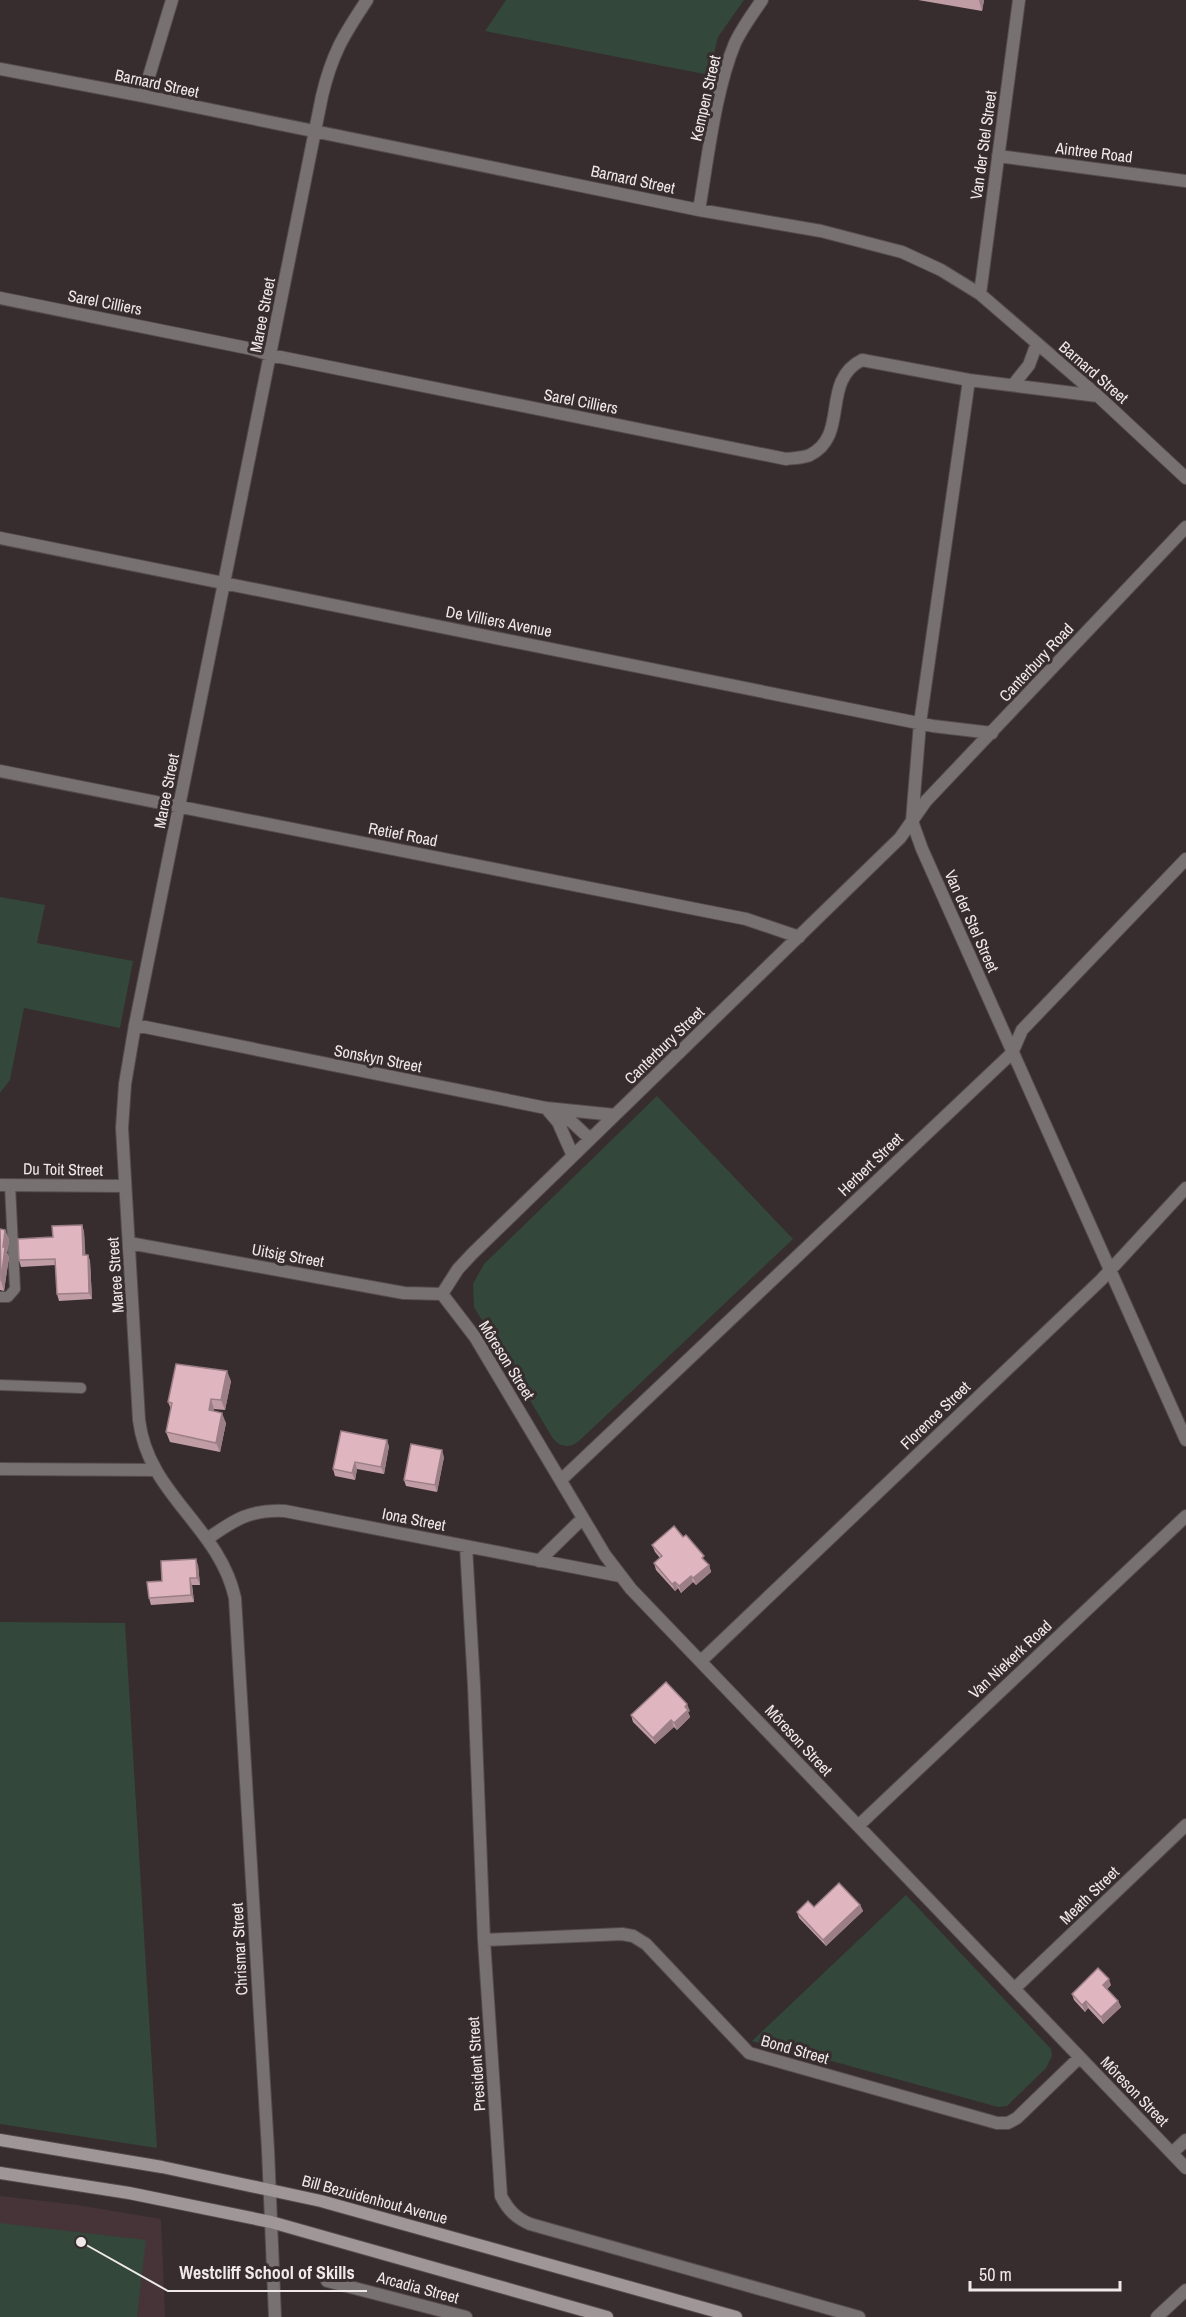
<svg xmlns="http://www.w3.org/2000/svg" width="1186" height="2317" font-family="'Archivo Narrow',sans-serif">
	<style>
		.built { fill: #463438 }
		.green { fill: #33473a }
		.lines { fill: none; stroke-linecap: round; stroke-linejoin: round }
		.service-casing { stroke: #544b4d; stroke-width: 12 }
		.minor-casing { stroke: #544b4d; stroke-width: 14 }
		.secondary-casing { stroke: #544b4d; stroke-width: 14 }
		.service { stroke: #777172; stroke-width: 10 }
		.minor { stroke: #777172; stroke-width: 12 }
		.secondary { stroke: #9f9698; stroke-width: 12 }
		.wall { fill: #c09da4 }
		.shaded-wall { fill: #9c7f86 }
		.building { fill: #dfb6bf; stroke: #9c7f86; stroke-width: 1.5 }
		.labels { text-anchor: middle; stroke-width: 6; stroke-linejoin: round; paint-order: stroke }
		.street-label { font-size: 16px; fill: #efe9ea; stroke: #372d2f }
		.leader { fill: none; stroke: #efe9ea; stroke-width: 2 }
		.callout-dot { fill: #efe9ea; stroke: #372d2f; stroke-width: 2 }
		.callout-label { font-size: 18px; text-anchor: middle; font-weight: bold; fill: #efe9ea; stroke: #372d2f; stroke-width: 6; stroke-linejoin: round; paint-order: stroke }
	</style>
	<rect width="100%" height="100%" fill="#372d2f"/>
	<!-- built -->
	<path class="built" d="M0 2196 78 2205 161 2219 165 2317H0Z"/>
	<!-- green -->
	<path class="green" d="M506 0H744L718 37 709 75 485 31Z
		M0 897 45 905 37 943 133 961 120 1028 24 1008 10 1080 0 1093Z
		M657 1096 793 1239 579 1441C569 1449 559 1447 552 1437L474 1307 473 1284 484 1264Z
		M0 1622 125 1623 157 2148 0 2124Z
		M906 1895 1051 2049 1052 2056 1046 2068 1007 2106 998 2107 810 2055 808 2058 752 2041Z
		M0 2223 146 2240 137 2317H0Z"/>
	<g class="lines">
		<!-- service casing -->
		<g class="service-casing">
			<path id="service" d="M0 1297H8L15 1289 10 1185
				M0 1385 81 1388"/>
		</g>
		<!-- minor casing -->
		<g class="minor-casing">
			<path id="minor" d="M0 69 143 96 699 210 821 231 902 252 941 270 980 294 1098 396 1186 478
				M143 96 172 0
				M998 156 1186 181
				M699 210C708 158 715 91 735 43 742 28 753 13 762 0
				M980 294 1019 0
				M0 298 252 349 270 355 786 459C794 458 803 458 810 455 850 435 820 381 862 360L969 380 1098 396
				M969 380 920 723 912 821 922 849C1009 1047 1099 1242 1186 1440
				M1013 385 1029 365 1037 343
				M0 538 933 726 992 733
				M0 771 746 919 799 937
				M135 1025 546 1108 615 1115
				M546 1108 558 1122 573 1156
				M552 1111 572 1122 590 1139
				M0 1185 125 1186
				M129 1243 404 1293 442 1294
				M442 1294 475 1337 605 1555 631 1589 1186 2168
				M442 1294 458 1269 472 1254 900 838 926 801 1186 527
				M0 1469 155 1470
				M561 1480 1012 1053 1022 1030 1186 859
				M207 1539C234 1520 250 1509 285 1511L620 1576
				M466 1546 474 1686 484 1940 501 2196C508 2210 516 2218 530 2224L859 2317
				M539 1561 583 1518
				M701 1661 1101 1280 1186 1188
				M858 1826 1186 1516
				M484 1940 622 1934 633 1936 646 1944 749 2053 997 2123H1008L1017 2118 1079 2058
				M1014 1989 1186 1825
				M1172 2153 1186 2140
				M327 2281 466 2317
				M275 2317 268 2150 235 1598C219 1526 148 1495 139 1420L122 1128 125 1084 135 1025 322 96C332 54 343 36 367 0
				M1157 2317 1186 2290"/>
		</g>
		<!-- secondary casing -->
		<g class="secondary-casing">
			<path id="secondary" d="M0 2140 162 2167 321 2201 736 2317
				M0 2173 129 2193 271 2222 607 2317"/>
		</g>
		<!-- service -->
		<use href="#service" class="service"/>
		<!-- minor -->
		<use href="#minor" class="minor"/>
		<!-- secondary -->
		<use href="#secondary" class="secondary"/>
	</g>
	<!-- wall -->
	<path class="wall" d="M918 0H984L982 11Z
		M82 1225 84 1232 85 1255H88L90 1261 92 1299 59 1301 57 1294 56 1265 21 1267 19 1260 53 1237Z
		M0 1229 5 1230 9 1240 7 1253 9 1257 4 1291 0 1290Z
		M231 1381 225 1410 214 1409V1411L226 1423 220 1452 170 1442 166 1432 171 1409 168 1402Z
		M389 1446 384 1474 357 1469 355 1480 335 1476 333 1469Z
		M444 1457 437 1492 406 1486 404 1480Z
		M652 1545 709 1565 711 1572 696 1585 693 1582 681 1593 678 1588 675 1591 656 1570 654 1563 660 1558 655 1552Z
		M198 1565 200 1585H192L194 1602 151 1605 149 1598 162 1581Z
		M690 1711 688 1712 690 1717 677 1730 674 1727 655 1744 633 1722 631 1715Z
		M860 1905 863 1911 826 1946 799 1918 797 1912 814 1907Z
		M1111 1985 1107 1989 1118 2001 1121 2007 1103 2024 1088 2008 1085 2012 1074 2000 1072 1994Z"/>
	<!-- shaded-wall -->
	<path class="shaded-wall" d="M979 0H984L982 11 979 1Z
		M82 1225 84 1232 86 1262 83 1255Z
		M5 1230 9 1240 7 1253 9 1257 4 1291 1 1281Z
		M88 1255 90 1261 92 1299 89 1293Z
		M227 1371 231 1381 225 1410 221 1400Z
		M211 1399 214 1409 212 1420 209 1410Z
		M222 1413 226 1423 220 1452 216 1443Z
		M387 1440 389 1446 384 1474 381 1467Z
		M442 1450 444 1457 437 1492 435 1485Z
		M355 1462 357 1469 355 1480 352 1473Z
		M196 1559 198 1565 200 1585 197 1578Z
		M709 1565 711 1572 696 1585 693 1578Z
		M691 1576 693 1582 681 1593 679 1586Z
		M190 1578 192 1585 194 1602 191 1595Z
		M675 1582 678 1588 675 1591 672 1584Z
		M687 1704 690 1711 688 1712 690 1717 677 1730 674 1723 685 1707Z
		M671 1720 674 1727 655 1744 653 1738Z
		M860 1905 863 1911 826 1946 823 1940Z
		M1109 1979 1111 1985 1105 1991 1103 1985Z
		M1086 2001 1088 2008 1085 2012 1082 2005Z
		M1118 2001 1121 2007 1103 2024 1101 2017Z"/>
	<!-- building -->
	<path class="building" d="M82 1225 83 1255H88L89 1293 57 1294 55 1259 19 1260 18 1239 53 1237 52 1226Z
		M0 1229 5 1230 3 1247H5L1 1281Z
		M176 1364 227 1371 221 1400 211 1399 209 1410 222 1413 216 1443 166 1432 172 1403 168 1402Z
		M341 1431 387 1440 381 1467 355 1462 352 1473 333 1469Z
		M411 1444 442 1450 435 1485 404 1480Z
		M674 1526 683 1537 686 1535 704 1556 702 1558 709 1565 693 1578 691 1576 679 1586 675 1582 672 1584 654 1563 662 1556 652 1545Z
		M196 1559 197 1578H190L191 1595 149 1598 147 1582 162 1581 161 1561Z
		M666 1682 687 1704 685 1707 688 1710 674 1723 671 1720 653 1738 631 1715Z
		M839 1883 860 1905 823 1940 797 1912 808 1901 814 1907Z
		M1098 1968 1109 1979 1103 1985 1118 2001 1101 2017 1086 2001 1082 2005 1072 1994Z"/>
	<g class="labels">
		<!-- street labels -->
		<g class="street-label">
			<text transform="translate(157 83) rotate(12)" y="6">Barnard Street</text>
			<text transform="translate(705 98) rotate(-77)" y="6">Kempen Street</text>
			<text transform="translate(983 145) rotate(-82)" y="6">Van der Stel Street</text>
			<text transform="translate(1094 152) rotate(7)" y="6">Aintree Road</text>
			<text transform="translate(633 179) rotate(12)" y="6">Barnard Street</text>
			<text transform="translate(105 302) rotate(11)" y="6">Sarel Cilliers</text>
			<text transform="translate(262 315) rotate(-79)" y="6">Maree Street</text>
			<text transform="translate(1094 372) rotate(41)" y="6">Barnard Street</text>
			<text transform="translate(581 401) rotate(11)" y="6">Sarel Cilliers</text>
			<text transform="translate(499 621) rotate(11)" y="6">De Villiers Avenue</text>
			<text transform="translate(1036 662) rotate(-47)" y="6">Canterbury Road</text>
			<text transform="translate(166 791) rotate(-79)" y="6">Maree Street</text>
			<text transform="translate(403 834) rotate(11)" y="6">Retief Road</text>
			<text transform="translate(972 921) rotate(66)" y="6">Van der Stel Street</text>
			<text transform="translate(664 1045) rotate(-44)" y="6">Canterbury Street</text>
			<text transform="translate(378 1058) rotate(11)" y="6">Sonskyn Street</text>
			<text transform="translate(870 1164) rotate(-44)" y="6">Herbert Street</text>
			<text transform="translate(63 1169) rotate(1)" y="6">Du Toit Street</text>
			<text transform="translate(288 1255) rotate(10)" y="6">Uitsig Street</text>
			<text transform="translate(115 1275) rotate(-94)" y="6">Maree Street</text>
			<text transform="translate(507 1360) rotate(58)" y="6">Môreson Street</text>
			<text transform="translate(935 1415) rotate(-44)" y="6">Florence Street</text>
			<text transform="translate(414 1519) rotate(11)" y="6">Iona Street</text>
			<text transform="translate(1010 1659) rotate(-43)" y="6">Van Niekerk Road</text>
			<text transform="translate(799 1740) rotate(47)" y="6">Môreson Street</text>
			<text transform="translate(1089 1895) rotate(-44)" y="6">Meath Street</text>
			<text transform="translate(239 1949) rotate(-93)" y="6">Chrismar Street</text>
			<text transform="translate(795 2049) rotate(16)" y="6">Bond Street</text>
			<text transform="translate(476 2064) rotate(-94)" y="6">President Street</text>
			<text transform="translate(1135 2091) rotate(46)" y="6">Môreson Street</text>
			<text transform="translate(375 2199) rotate(15)" y="6">Bill Bezuidenhout Avenue</text>
			<text transform="translate(418 2287) rotate(15)" y="6">Arcadia Street</text>
		</g>
	</g>
	<!-- callouts -->
	<path class="leader" d="M81 2242L168 2291H367"/>
	<circle class="callout-dot" cx="81" cy="2242" r="6"/>
	<g class="callout-label">
		<text x="267" y="2279">Westcliff School of Skills</text>
	</g>
	<!-- scale -->
	<path d="M970 2281v9h150v-9" fill="none" stroke="#efe9ea" stroke-width="3"/>
	<text x="979" y="2281" font-size="18" fill="#efe9ea" stroke="#372d2f" stroke-width="4.5" paint-order="stroke">50 m</text>
</svg>
